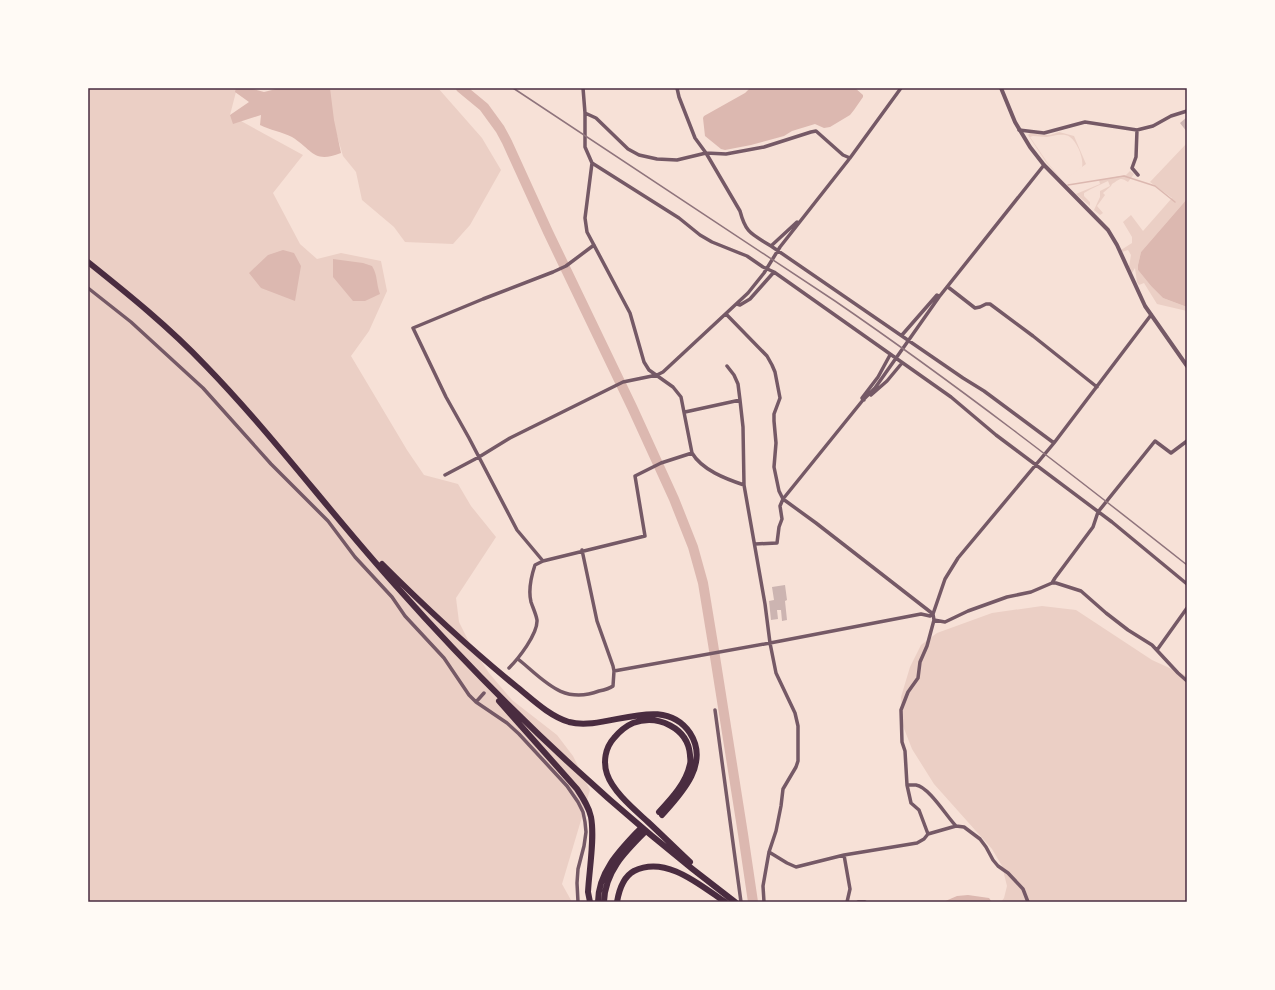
<svg xmlns="http://www.w3.org/2000/svg" width="1275" height="990" font-family="Cabin,sans-serif">
	<style>
		.green { fill: #ebcfc5; fill-rule: evenodd }
		.water { fill: #dcb8b0 }
		.lines { fill: none; stroke-linecap: round; stroke-linejoin: round }
		.stream { stroke: #dcb8b0; stroke-width: 1.5 }
		.river { stroke: #dcb8b0; stroke-width: 10 }
		.building { fill: #ccb4b1 }
		.minor { stroke: #755966; stroke-width: 3.5 }
		.tertiary { stroke: #755966; stroke-width: 4 }
		.motorway { stroke: #4a2c40; stroke-width: 6 }
		.rail { stroke: #8f747c; stroke-width: 1.5 }
		.neatline { fill: none; stroke: #4a2c40; stroke-width: 1.5 }
	</style>
	<rect width="100%" height="100%" fill="#f7e1d7"/>
	<!-- green -->
	<path class="green" d="M88 88H237L230 115 303 155 273 193 300 244 317 259 341 253 381 261 387 291 369 331 351 356 407 450 424 475 458 484 471 506 496 537 456 598 459 622 471 646 489 673 512 700 557 735 573 756 590 790 562 884 572 902H88Z
		M323 88H438L482 138 501 170 470 225 453 244 405 242 394 227 362 200 356 172 343 156Z
		M1059 132 1074 136 1086 164 1063 181 1046 162 1028 135 1030 133 1042 135H1050ZM1057 135C1061 135 1066 134 1070 137 1077 142 1084 158 1082 167L1063 181 1047 162 1030 137 1033 136 1047 137Z
		M1187 143V199L1141 252 1138 265V270L1151 286 1163 298 1187 307V311L1157 304 1144 283 1139 285 1137 282 1135 268 1132 273 1129 267 1131 255 1128 250 1122 252 1121 250 1132 243V237L1123 222 1131 215 1143 231 1172 198 1150 182Z
		M1130 171 1134 174 1128 182C1120 176 1119 180 1112 184L1111 186 1103 193 1105 195 1097 206 1103 213 1100 215 1094 210 1100 197V191L1110 186 1108 181 1091 189 1084 193V196L1090 202V206L1076 194 1100 184 1099 180 1126 175Z
		M1042 606 1076 610 1152 660 1187 676V902H1001L1004 898 1007 886 1002 866 992 849 934 784 912 749 903 726 901 697 910 667 921 645 937 633 992 613Z"/>
	<!-- water -->
	<path class="water" d="M236 88H249L264 92 280 88H330L334 120 341 153C313 164 313 150 292 137 282 132 270 130 260 125L261 115 233 124 230 115 249 102 235 92Z
		M750 88H855L863 95V97L854 110 850 115 830 127 824 128 815 124 792 131 784 136 751 145 725 150 721 149 705 136 703 118 704 116 745 93Z
		M1187 199V307L1163 298 1151 286 1138 270V265L1141 252Z
		M283 250 294 253 301 266 295 301 261 288 249 273 268 255Z
		M333 259 363 263 372 266C378 276 376 283 380 294L365 301H353L333 277Z
		M968 895 989 898 992 902H943L957 896Z"/>
	<g class="lines">
		<!-- stream -->
		<path class="stream" d="M1068 185 1124 176 1155 186 1175 202"/>
		<!-- river -->
		<path class="river" d="M461 88 484 107 500 129 507 142 548 232 632 407 674 499 693 547 703 583 713 644 743 834 753 902"/>
	</g>
	<!-- building -->
	<path class="building" d="M1187 117V132L1180 123Z
		M785 585 787 600 785 601 787 620 782 621 781 610H777L778 619 771 620 769 601 774 600 772 587Z"/>
	<g class="lines">
		<!-- minor -->
		<path class="minor" d="M583 88 585 113V147L592 163 585 218 587 232 630 313 644 362 649 370 673 387 681 397 692 453C702 470 726 479 744 485L765 604 770 643 776 673 795 713 798 726V761L796 767 783 789 781 806 776 831 769 852 763 886 764 902
			M677 88 679 97 695 138 706 153 740 211C746 234 752 234 771 246L797 222
			M585 113 596 118 628 149 639 155 657 159 677 160 706 153 726 154 764 147 811 132 816 131 843 155 850 158
			M1019 130 1044 133 1085 122 1137 130 1153 126 1171 116 1187 111
			M1137 130 1136 157 1132 168 1138 175
			M592 163 679 218 700 235 712 242 747 256 763 267 774 272 951 397 996 435 1112 522 1187 584
			M594 245 566 266 553 272 483 299 413 328 446 397 469 438 517 530 543 561 645 536 635 476 661 463 692 453
			M771 246 963 378 984 391 1054 443
			M948 287 975 308 980 307 986 304H990L1033 336 1097 387
			M88 288 131 322 203 388 271 464 328 521 355 557 392 597 405 616 444 658 469 695 476 702 507 723 519 734 567 786 578 802 583 812 585 822 586 832 584 846 578 869 577 883 578 902
			M737 304 740 305 750 299 774 272
			M726 314 767 356 772 365 775 372 780 398 774 414V421L776 443 774 467 779 491 783 499 816 523 933 614
			M902 335 937 295 939 297
			M727 366 734 375 738 384 740 400 743 427 744 485
			M871 395 887 381 902 363
			M864 400H863L862 398 878 377 890 355
			M685 412 740 400
			M445 475 479 457 510 438 623 382 657 375 663 372 748 293 764 273 780 247 850 158 901 88
			M755 544 777 543 779 527 782 519 780 506 783 499 863 400 875 388 939 297 1044 165
			M1052 583 1055 578 1093 527 1098 512 1155 441 1171 453 1187 441
			M934 620 945 622 968 611 1007 597 1031 592 1052 583H1056L1081 591 1106 613 1128 630 1152 645 1178 673 1187 681
			M1157 650 1187 608
			M518 659C544 680 562 705 599 691 604 690 609 689 613 686L614 671 613 666 597 621 582 550
			M509 668C518 659 538 634 537 620 536 614 533 608 531 602 528 590 531 577 535 565L543 561
			M614 671 770 643 921 614 930 616 933 614
			M476 702 484 693
			M715 710 741 902
			M907 785C910 785 913 785 916 785 929 787 947 817 956 826
			M928 834 919 810 911 803 907 785 905 751 902 742 901 710 908 692 918 678 920 662 927 646 934 620 933 614 945 579 958 558 1054 443 1151 315
			M769 852 787 863 796 867 844 855 917 843 924 839 928 834 956 826 964 827 980 839 986 847 993 860 998 866 1008 873 1023 889 1028 902
			M844 855 850 889 847 902
			M858 902H865"/>
		<!-- tertiary -->
		<path class="tertiary" d="M1001 88 1015 122 1030 147 1044 165 1108 230 1117 245 1145 306 1187 366"/>
		<!-- motorway -->
		<path class="motorway" d="M88 262C128 294 169 327 205 365 273 435 331 514 397 587 499 702 612 809 735 902
			M382 564C425 607 469 648 517 687 532 699 549 716 569 722 607 732 662 692 690 733 710 764 681 794 662 815
			M499 701 577 789C583 798 589 807 591 817 595 838 589 871 588 892L590 902
			M659 812C672 798 686 783 690 764 691 761 690 758 690 755 688 728 658 714 633 723 626 726 619 732 614 738 605 748 603 762 607 774 613 792 635 810 648 822 662 835 676 849 690 862
			M598 902C598 872 620 850 639 830
			M604 902C605 872 624 853 644 833
			M617 902C619 890 623 877 634 871 666 855 700 885 725 902"/>
		<!-- rail -->
		<path class="rail" d="M513 88C620 159 728 229 835 301 956 384 1072 474 1187 565"/>
	</g>
	<!-- border -->
	<rect width="1275" height="990" fill="none" stroke="#fffaf5" stroke-width="178"/>
	<rect x="89" y="89" width="1097" height="812" class="neatline"/>
</svg>
